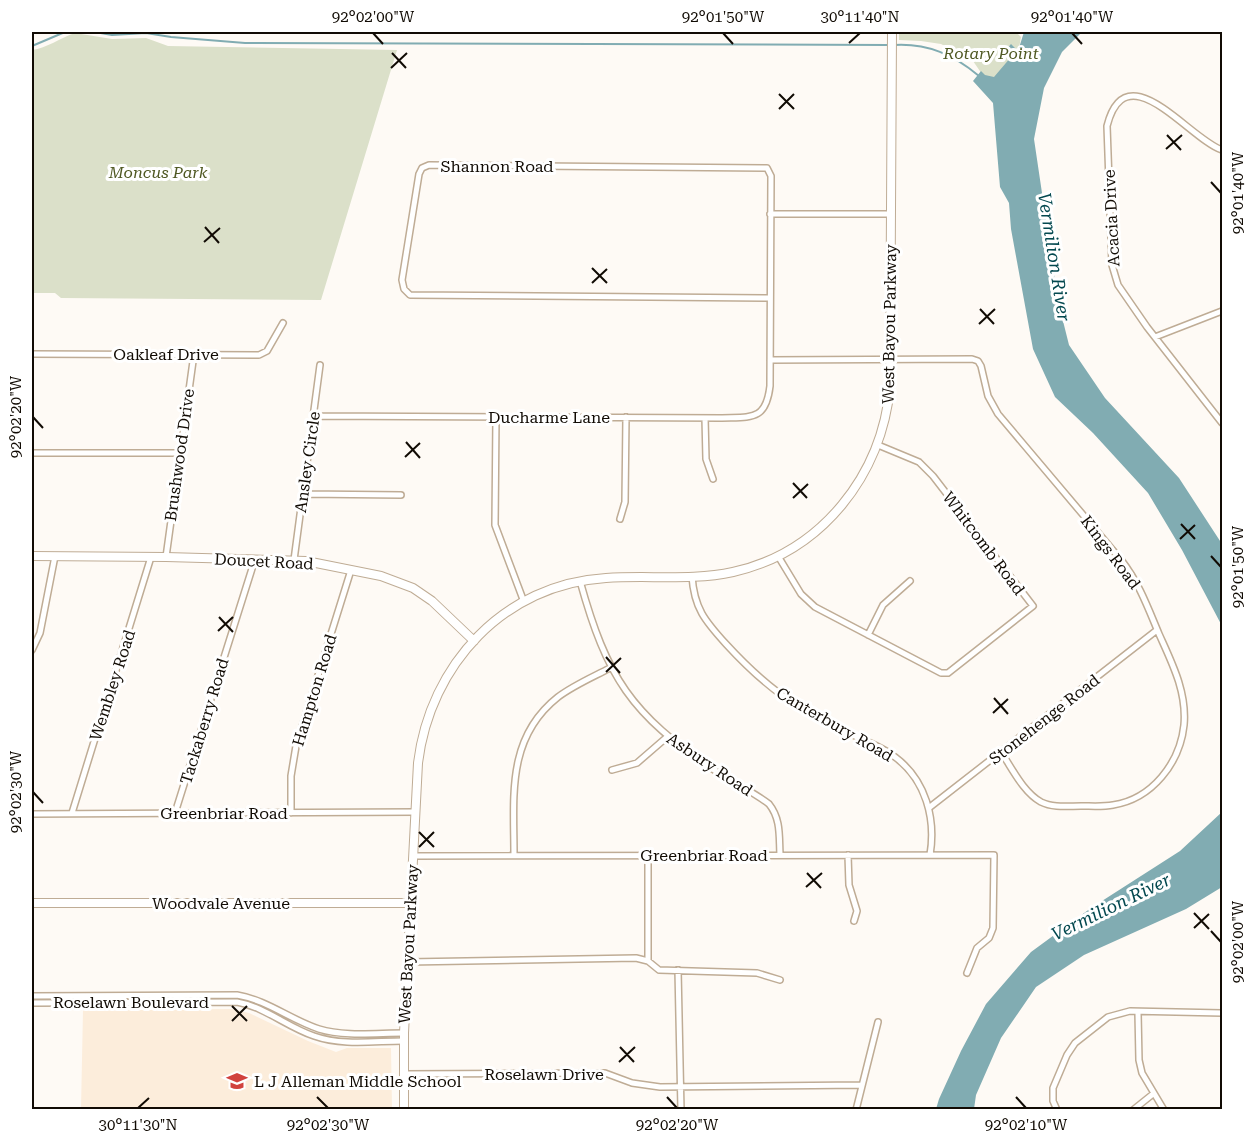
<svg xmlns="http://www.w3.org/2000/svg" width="1254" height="1141" font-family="'Roboto Serif',serif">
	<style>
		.built { fill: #fceddb }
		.green { fill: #dbe0c9 }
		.water { fill: #81acb2 }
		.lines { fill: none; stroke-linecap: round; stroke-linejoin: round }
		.stream { stroke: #81acb2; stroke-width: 2 }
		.street-casing { stroke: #bfac95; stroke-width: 8 }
		.secondary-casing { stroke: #bfac95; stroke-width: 10 }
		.street { stroke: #fff; stroke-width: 5 }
		.secondary { stroke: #fff; stroke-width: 8 }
		.ticks { fill: none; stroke: #110b04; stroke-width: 2 }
		.labels { text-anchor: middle; stroke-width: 6; stroke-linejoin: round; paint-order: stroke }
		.park-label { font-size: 16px; font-style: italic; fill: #4f5822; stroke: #fff }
		.street-label { font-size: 16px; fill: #110b04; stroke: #fff }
		.poi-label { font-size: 16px; fill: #110b04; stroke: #fff; text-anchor: start }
		.water-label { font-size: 18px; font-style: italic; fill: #03484f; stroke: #fff }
		.neatline { fill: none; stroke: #110b04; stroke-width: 2 }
		.ticks-label { font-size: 15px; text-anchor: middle; fill: #110b04 }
	</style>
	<rect width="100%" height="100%" fill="#fefaf5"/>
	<!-- built -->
	<path class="built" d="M232 1009 249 1013 308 1041 336 1052 347 1048H391L392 1109H81L83 1010Z"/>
	<!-- green -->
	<path class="green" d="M899 32H1016L1021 37 1019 48 995 80 984 77 973 61 941 44 921 41 899 40Z
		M75 33 112 39 146 38 168 46 397 50 321 300 61 298 55 293H32V50C47 48 60 38 75 33Z"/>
	<!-- water -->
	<path class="water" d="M1024 32H1082L1062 52 1044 88 1034 139 1058 301 1069 345 1105 398 1179 478 1222 544V626L1182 550 1148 493 1093 433 1055 397 1033 349 1011 229 1009 203 1000 187 993 103 973 81 981 71 985 75 994 77 1011 57 1005 51 1011 44 1018 51Z
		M1222 812V887L1186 909 1084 955 1036 987 1001 1038 976 1095 974 1109H936L939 1099 961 1051 986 1004 1031 952 1091 908 1180 851Z"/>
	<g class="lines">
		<!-- stream -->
		<path class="stream" d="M95 32 112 35 146 33 171 37 245 43 889 45
			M894 45C928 43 954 55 979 76
			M32 46 65 32"/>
		<!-- street casing -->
		<g class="street-casing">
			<path id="street" d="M1222 150C1189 139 1126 51 1107 126L1112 265 1118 285 1147 327 1222 423
				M770 214H891
				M1155 337 1222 311
				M32 354 259 355 267 351 283 323
				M770 360 972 359 978 361 981 366 988 396 998 414 1122 561C1139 583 1148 608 1159 634 1172 663 1187 692 1184 725 1180 763 1152 799 1113 805 1103 807 1091 806 1081 806 1068 806 1053 808 1041 802 1023 792 1012 768 1001 752
				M314 416 722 418C751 417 766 421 770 386L771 176 767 168 429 165 422 168 419 174 402 280 404 289 410 295 770 298
				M496 417 495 525 524 602
				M705 418 706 459 713 479
				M32 453H180
				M304 494 401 495
				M620 519 625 502 626 417
				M778 556 801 594 815 607 941 673H948L1033 606 933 476 919 462 878 445
				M166 557 194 354
				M294 560 320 365
				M692 576C694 608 705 621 726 644 748 668 770 689 798 706 818 718 839 728 859 738 871 743 885 749 895 757 926 780 936 819 930 855
				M580 581C607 678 631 714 714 770 732 782 752 791 769 804 781 819 779 836 780 854
				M868 635 883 605 910 581
				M32 650 40 633 55 556
				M612 770 637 763 667 737
				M930 807 1157 630
				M72 813 151 557
				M175 813 255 559
				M291 813V776L296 746 351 570
				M32 814 416 812
				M514 855C514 797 506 738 558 697 574 685 593 677 610 668
				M848 855 849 885 857 911 854 921
				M413 856 994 855 993 928 989 938 977 948 967 973
				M648 961V855
				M408 962 636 958 648 961 659 970 757 973 780 980
				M678 970 681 1110
				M32 996 237 995C267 1000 291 1020 319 1029 345 1037 376 1033 404 1033
				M32 1003 237 1002C265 1007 287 1027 314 1036 342 1046 375 1041 403 1041
				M1138 1013 1139 1060 1142 1073 1164 1110
				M404 1074 605 1073 632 1083 660 1087 862 1085
				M856 1110 878 1022
				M1057 1110 1053 1101V1088L1067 1055 1075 1043 1108 1017 1130 1011 1222 1013
				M1133 1110 1153 1094"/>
		</g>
		<!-- secondary casing -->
		<g class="secondary-casing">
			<path id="secondary" d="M32 556 166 557 306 561 381 576 413 588 432 601 474 641
				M32 903H411
				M404 1110V1033L418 763C430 665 504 584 606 578 648 575 692 581 733 572 822 552 882 475 890 387L892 32"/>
		</g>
		<!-- street -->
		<use href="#street" class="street"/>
		<!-- secondary -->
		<use href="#secondary" class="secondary"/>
	</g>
	<!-- ticks -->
	<path class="ticks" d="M373 33 383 44M723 33 733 44M1072 33 1082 44M849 43 860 33M392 53 406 68M391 68 407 53M779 94 794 109M779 109 794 94M1167 135 1181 150M1166 149 1182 135M1211 182 1221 193M205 227 219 243M204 242 220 228M592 268 607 283M592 283 607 269M980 309 994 324M979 324 995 309M33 417 43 428M406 442 420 458M405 457 420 443M793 483 807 498M793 498 808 484M1181 524 1195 539M1180 539 1195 525M1211 556 1221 567M219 617 233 632M218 631 233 617M606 657 620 673M606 672 621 658M994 698 1008 714M993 713 1008 699M33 792 43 803M419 832 434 847M419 847 434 832M807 873 821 888M806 887 822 873M1194 913 1209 929M1194 928 1209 914M1211 931 1221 942M232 1006 247 1021M232 1021 247 1006M620 1047 634 1062M619 1062 635 1047M317 1097 328 1108M667 1097 677 1108M1016 1097 1026 1108M138 1108 149 1098"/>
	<!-- icons -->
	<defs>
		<g id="school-bare" transform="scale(1.62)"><path d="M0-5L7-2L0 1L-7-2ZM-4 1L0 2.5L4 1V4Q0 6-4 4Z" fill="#d1423e" stroke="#fff" stroke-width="2.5" paint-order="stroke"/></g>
	</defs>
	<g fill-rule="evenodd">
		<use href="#school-bare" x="237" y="1081"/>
	</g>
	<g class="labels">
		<!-- park labels -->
		<g class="park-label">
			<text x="991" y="59">Rotary Point</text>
			<text x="158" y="178">Moncus Park</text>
		</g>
		<!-- street labels -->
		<g class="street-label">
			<text x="497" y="172">Shannon Road</text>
			<text transform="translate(1111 218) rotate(-93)" y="6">Acacia Drive</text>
			<text transform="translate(889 324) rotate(-89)" y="6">West Bayou Parkway</text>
			<text x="166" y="360">Oakleaf Drive</text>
			<text x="549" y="423">Ducharme Lane</text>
			<text transform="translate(179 455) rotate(-82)" y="6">Brushwood Drive</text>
			<text transform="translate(307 462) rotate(-82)" y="6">Ansley Circle</text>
			<text transform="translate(984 543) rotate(53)" y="6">Whitcomb Road</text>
			<text transform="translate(1111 552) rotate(53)" y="6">Kings Road</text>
			<text transform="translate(264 561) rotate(3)" y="6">Doucet Road</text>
			<text transform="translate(112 685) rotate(-72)" y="6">Wembley Road</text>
			<text transform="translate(314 690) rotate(-73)" y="6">Hampton Road</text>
			<text transform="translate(1044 719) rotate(-38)" y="6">Stonehenge Road</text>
			<text transform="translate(204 721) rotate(-73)" y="6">Tackaberry Road</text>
			<text transform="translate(835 724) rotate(30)" y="6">Canterbury Road</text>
			<text transform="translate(710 764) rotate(34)" y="6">Asbury Road</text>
			<text x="224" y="819">Greenbriar Road</text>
			<text x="704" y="861">Greenbriar Road</text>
			<text x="221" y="909">Woodvale Avenue</text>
			<text transform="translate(408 944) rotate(-87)" y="6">West Bayou Parkway</text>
			<text x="131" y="1008">Roselawn Boulevard</text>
			<text x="544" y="1080">Roselawn Drive</text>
		</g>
		<!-- poi labels -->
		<g class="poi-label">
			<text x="254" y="1087">L J Alleman Middle School</text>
		</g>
		<!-- water labels -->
		<g class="water-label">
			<text transform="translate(1054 257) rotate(81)" y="6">Vermilion River</text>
			<text transform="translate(1111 907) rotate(-26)" y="6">Vermilion River</text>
		</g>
	</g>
	<!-- border -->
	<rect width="1254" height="1141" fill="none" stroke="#ffffff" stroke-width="66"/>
	<rect x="33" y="33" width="1188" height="1075" class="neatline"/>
	<g class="ticks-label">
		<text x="373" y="22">92°02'00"W</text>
		<text x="723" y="22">92°01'50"W</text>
		<text x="860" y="22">30°11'40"N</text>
		<text x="1072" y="22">92°01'40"W</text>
		<text transform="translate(1238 193) rotate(-90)" y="5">92°01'40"W</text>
		<text transform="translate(16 417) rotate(-90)" y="5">92°02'20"W</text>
		<text transform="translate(1238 567) rotate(-90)" y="5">92°01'50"W</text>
		<text transform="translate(16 792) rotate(-90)" y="5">92°02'30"W</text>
		<text transform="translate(1238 942) rotate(-90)" y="5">92°02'00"W</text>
		<text x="138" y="1130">30°11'30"N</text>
		<text x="328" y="1130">92°02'30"W</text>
		<text x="677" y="1130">92°02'20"W</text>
		<text x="1026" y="1130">92°02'10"W</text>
	</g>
</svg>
